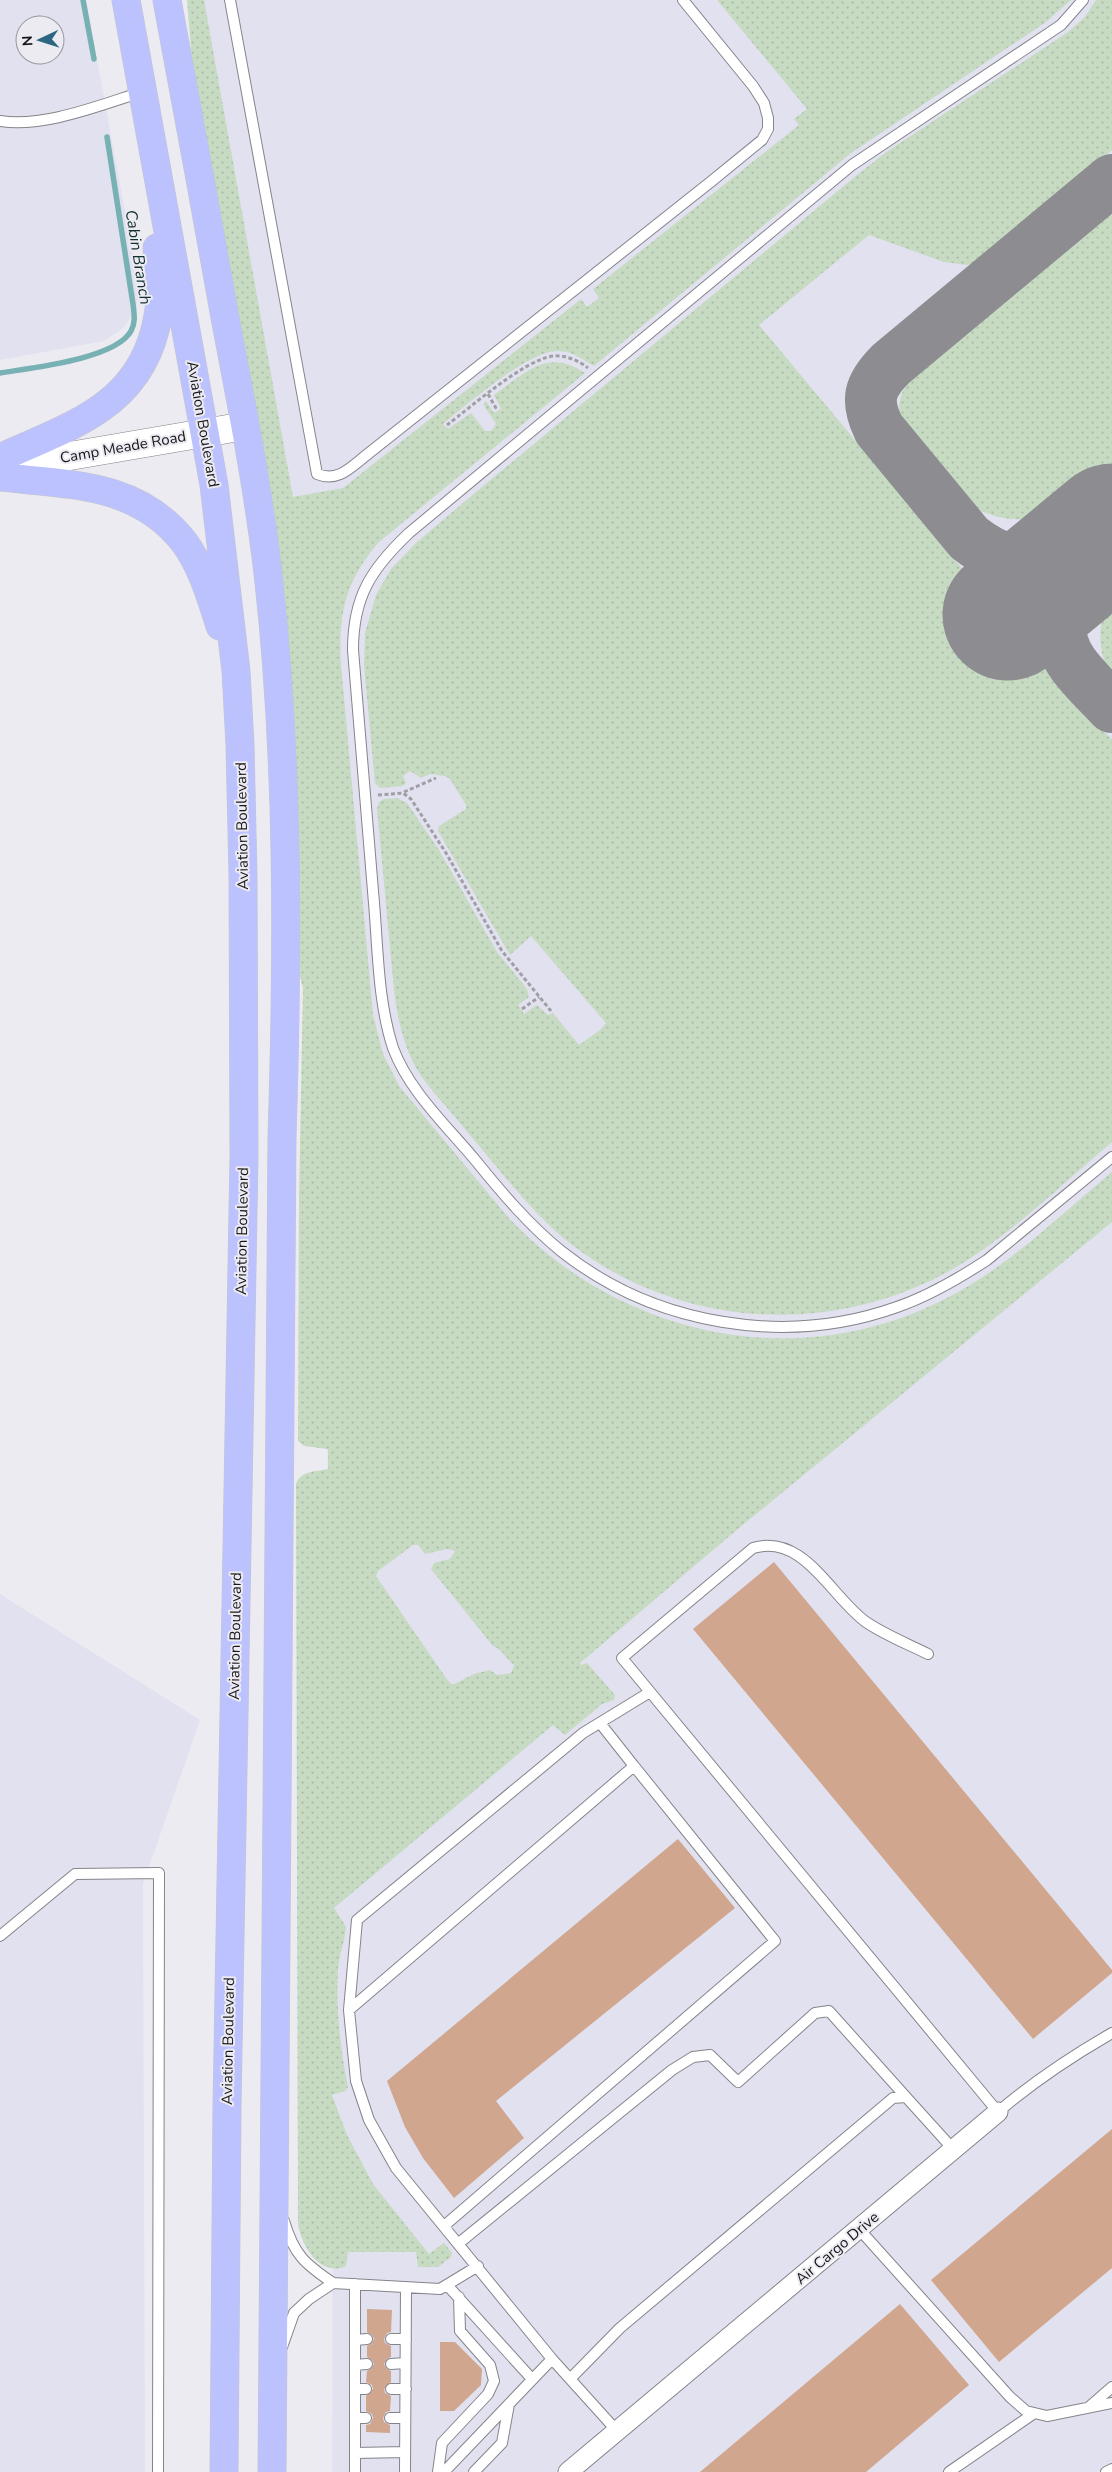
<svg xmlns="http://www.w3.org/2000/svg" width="1112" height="2472" font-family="'Nunito Sans',sans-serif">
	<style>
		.built { fill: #e2e1f0; fill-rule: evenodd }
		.green { fill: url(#green-dots); fill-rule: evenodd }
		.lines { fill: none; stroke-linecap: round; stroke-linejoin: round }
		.stream { stroke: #77b1b4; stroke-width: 5.5 }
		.taxiway { stroke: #8c8c91; stroke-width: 52 }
		.runway { stroke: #8c8c91; stroke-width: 131 }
		.building { fill: #d0a78e }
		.lane-casing { stroke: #84848a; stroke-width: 12 }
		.street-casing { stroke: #84848a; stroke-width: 21 }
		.secondary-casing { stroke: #84848a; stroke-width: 29 }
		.primary-casing { stroke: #c7c7c8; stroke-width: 29 }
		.path { stroke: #9f9fa4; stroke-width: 3; stroke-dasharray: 4 2.5; stroke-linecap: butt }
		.lane { stroke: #fff; stroke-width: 10 }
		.street { stroke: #fff; stroke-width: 19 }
		.secondary { stroke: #fff; stroke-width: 28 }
		.primary { stroke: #bcc2fd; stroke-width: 28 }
		.labels { text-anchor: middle; stroke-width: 4; stroke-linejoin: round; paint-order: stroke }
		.street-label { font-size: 15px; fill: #17171a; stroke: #ecebf2 }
		.water-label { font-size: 16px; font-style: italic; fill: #113031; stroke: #ecebf2 }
	</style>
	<defs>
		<pattern id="green-dots" width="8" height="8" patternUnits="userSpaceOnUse" patternTransform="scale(1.25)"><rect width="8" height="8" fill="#c7dbc3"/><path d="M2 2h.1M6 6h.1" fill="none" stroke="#aabba7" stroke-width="1.8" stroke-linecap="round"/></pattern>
	</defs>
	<rect width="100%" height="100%" fill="#ecebf2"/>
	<!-- built -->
	<path class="built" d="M0 0H86L139 287 136 311 123 328 104 341 0 360ZM25 25H55V55H25Z
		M203 0H1112V2472H332L334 1894 327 1419 290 510Z
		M0 1594 200 1720 143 1884 145 2472H0Z"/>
	<!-- green -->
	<path class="green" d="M187 0H204L293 497 343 488 581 299 587 307 599 298 593 289 799 125 794 119 807 109 717 0H1071L1046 22 851 153 594 366C583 360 572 351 559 351 530 349 467 405 443 424L448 429 471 413 485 431H491L496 424 483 404 486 401 494 413 501 409 494 395C525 373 547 347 585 373L379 542C345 581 338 615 341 665L373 1015 383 1054 399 1086 507 1216C619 1336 794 1375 943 1300 1006 1269 1059 1216 1112 1172V1222L739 1528 580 1663 581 1665 587 1663 615 1695 614 1700 602 1704 565 1735 553 1725 334 1908 346 1927C345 1941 339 1955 338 1969 336 2009 340 2048 348 2087L345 2091 332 2095 347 2135 373 2184 429 2254 444 2243 452 2253 451 2257 438 2267H418L416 2252H348L346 2266C320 2278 301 2245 298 2224L296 1484C301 1470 316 1472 328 1469V1449L304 1446 298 1441 299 1197 303 988 298 969 296 764 282 576 260 432 194 85ZM413 1545H418L425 1554 447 1549 455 1551 450 1559 434 1563 431 1569 493 1646C503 1650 506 1659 514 1665L511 1673 497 1675 490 1670 474 1674 454 1684H451L446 1678 376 1576 378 1571Z
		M1096 0H1112V150L981 260 967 265 944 262 869 235 759 325 1085 716 1112 739V1142C1061 1185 1002 1243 944 1274 825 1337 678 1327 571 1244 544 1223 522 1197 500 1171 483 1151 466 1130 449 1110 437 1096 424 1082 415 1066 403 1043 397 1016 394 990L377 809 379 802 384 799 397 798 407 803 439 850 497 952 527 989 529 997 518 1005 524 1014 537 1005 548 1015 553 1013 579 1045 600 1030 606 1023 531 936 510 955 438 831 439 826 466 809V805L450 779 445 776 430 774 421 778 410 771 403 776 406 783 403 786 380 788 375 783 364 666 365 633 376 595 391 569 417 542 476 492 857 175 885 153 1068 32 1084 18Z
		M1112 210V469C1087 489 1062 515 1028 519 1010 521 989 516 973 507 956 496 903 435 900 415 897 400 903 389 912 377Z
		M1112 592V678C1096 653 1097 618 1112 592Z"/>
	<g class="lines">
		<!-- stream -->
		<path class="stream" d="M83 0 94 59
			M0 373C30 368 116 359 131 331 136 322 134 313 133 304L107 137"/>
		<!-- taxiway -->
		<path class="taxiway" d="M1074 560C1032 569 1002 564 969 538L879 429C865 400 869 386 891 364L1112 180
			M1074 560C1059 593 1050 632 1073 664 1084 679 1099 693 1112 707"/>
		<!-- runway -->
		<path class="runway" d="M1008 615 1112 529"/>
	</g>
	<!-- building -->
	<path class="building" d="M774 1562 1112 1970V1973L1033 2039 693 1629Z
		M678 1839 735 1908 496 2101 524 2138 454 2198 423 2158 405 2127 387 2081Z
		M1112 2129V2268L999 2362 931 2280Z
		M900 2304 969 2385 866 2472H700Z
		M367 2309 392 2310 391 2332 387 2333 384 2339 385 2343 391 2346V2357L387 2359 384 2364 386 2368 391 2371V2382L384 2389 385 2393 391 2396 390 2411 386 2412 383 2418 384 2422 390 2425V2433L366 2432V2425L370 2424 373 2418 372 2414 366 2411V2396L373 2389 372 2385 366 2382 367 2371 371 2369 374 2364 372 2360 367 2357V2346L371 2344 374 2339 372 2335 367 2332Z
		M440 2342H455L482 2369 481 2385 454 2411H440Z"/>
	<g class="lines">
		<!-- lane casing -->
		<g class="lane-casing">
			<path id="lane" d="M230 0 317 474C337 482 349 469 364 457L713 180 762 140 768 129V118L764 103 753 86 683 0
				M1083 0 1061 25 852 165 409 533C371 569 353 597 353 650 360 734 367 818 374 903 378 950 378 1002 393 1048 409 1091 447 1126 476 1161 502 1193 529 1225 561 1251 654 1325 785 1347 897 1307 929 1296 958 1279 987 1260L1112 1157
				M0 121C44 128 100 105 142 92
				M928 1654C908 1644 885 1635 866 1622 831 1597 804 1533 753 1548L622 1658 998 2112C1033 2082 1072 2056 1112 2033
				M0 1936 75 1874 159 1873 158 2472
				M349 2010 634 1766 600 1723
				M444 2226 775 1941 634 1766
				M859 2229 1010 2397 1026 2411 1047 2416 1112 2403
				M459 2243 672 2070 693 2057 710 2055 738 2082 815 2013 829 2011 906 2097
				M333 2283 440 2289 478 2266
				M447 2285 532 2379
				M391 2339H406
				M355 2340 367 2339
				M282 2347 294 2313 309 2299 333 2283C305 2264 294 2255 284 2221
				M391 2364 405 2363
				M355 2365 367 2364
				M570 2379 620 2328 893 2098 906 2097 953 2149
				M355 2389H366
				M391 2389H406
				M1089 2407 1112 2387
				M355 2418H366
				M390 2418H405
				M617 2431 552 2359 396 2168 369 2120 356 2081 349 2010 357 1920 583 1733 650 1692
				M355 2453 405 2452
				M355 2472V2284
				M405 2472 406 2287
				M438 2472 442 2443 488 2394 494 2381 490 2365 460 2331 459 2297
				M444 2472 552 2359
				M474 2472 502 2443 509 2404
				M949 2472 1033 2414
				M1106 2472 1112 2469"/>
		</g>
		<!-- street casing -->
		<g class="street-casing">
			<path id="street" d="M568 2472 998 2112"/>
		</g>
		<!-- secondary casing -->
		<g class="secondary-casing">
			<path id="secondary" d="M0 468 245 426"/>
		</g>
		<!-- primary casing -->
		<g class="primary-casing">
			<path id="primary" d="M126 0 214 485 236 671 240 745 243 875 244 1156 227 2106 224 2472
				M167 0C187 108 207 215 226 323 242 406 258 489 268 573 289 760 288 949 282 1137L272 2472
				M0 458C72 425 143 406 158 316 162 294 159 269 157 248
				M0 477C69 485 137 482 184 542 202 566 211 598 220 626"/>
		</g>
		<!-- path -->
		<path class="path" d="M488 394 497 410
			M447 425C471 407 524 360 553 356 565 355 578 360 588 368
			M404 792 436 778
			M378 795 403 793 411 799 446 853 502 951 551 1011
			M522 1009 539 997"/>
		<!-- lane -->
		<use href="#lane" class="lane"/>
		<!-- street -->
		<use href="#street" class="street"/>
		<!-- secondary -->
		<use href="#secondary" class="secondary"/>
		<!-- primary -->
		<use href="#primary" class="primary"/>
	</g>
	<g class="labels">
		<!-- street labels -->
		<g class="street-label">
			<text transform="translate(203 424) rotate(80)" y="5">Aviation Boulevard</text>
			<text transform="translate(123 447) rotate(-10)" y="5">Camp Meade Road</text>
			<text transform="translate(242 826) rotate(-91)" y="5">Aviation Boulevard</text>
			<text transform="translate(242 1231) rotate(-89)" y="5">Aviation Boulevard</text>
			<text transform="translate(235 1636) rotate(-89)" y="5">Aviation Boulevard</text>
			<text transform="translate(228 2041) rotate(-89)" y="5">Aviation Boulevard</text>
			<text transform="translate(837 2248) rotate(-40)" y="5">Air Cargo Drive</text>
		</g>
		<!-- water labels -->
		<g class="water-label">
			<text transform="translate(139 257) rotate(81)" y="6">Cabin Branch</text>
		</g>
	</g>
	<!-- north arrow -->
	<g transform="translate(40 40) rotate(266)"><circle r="24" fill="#ecebf2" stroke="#97969c"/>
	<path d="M0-4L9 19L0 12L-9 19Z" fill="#2d6680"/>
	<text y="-8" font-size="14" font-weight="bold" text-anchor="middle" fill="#17171a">N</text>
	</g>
</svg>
